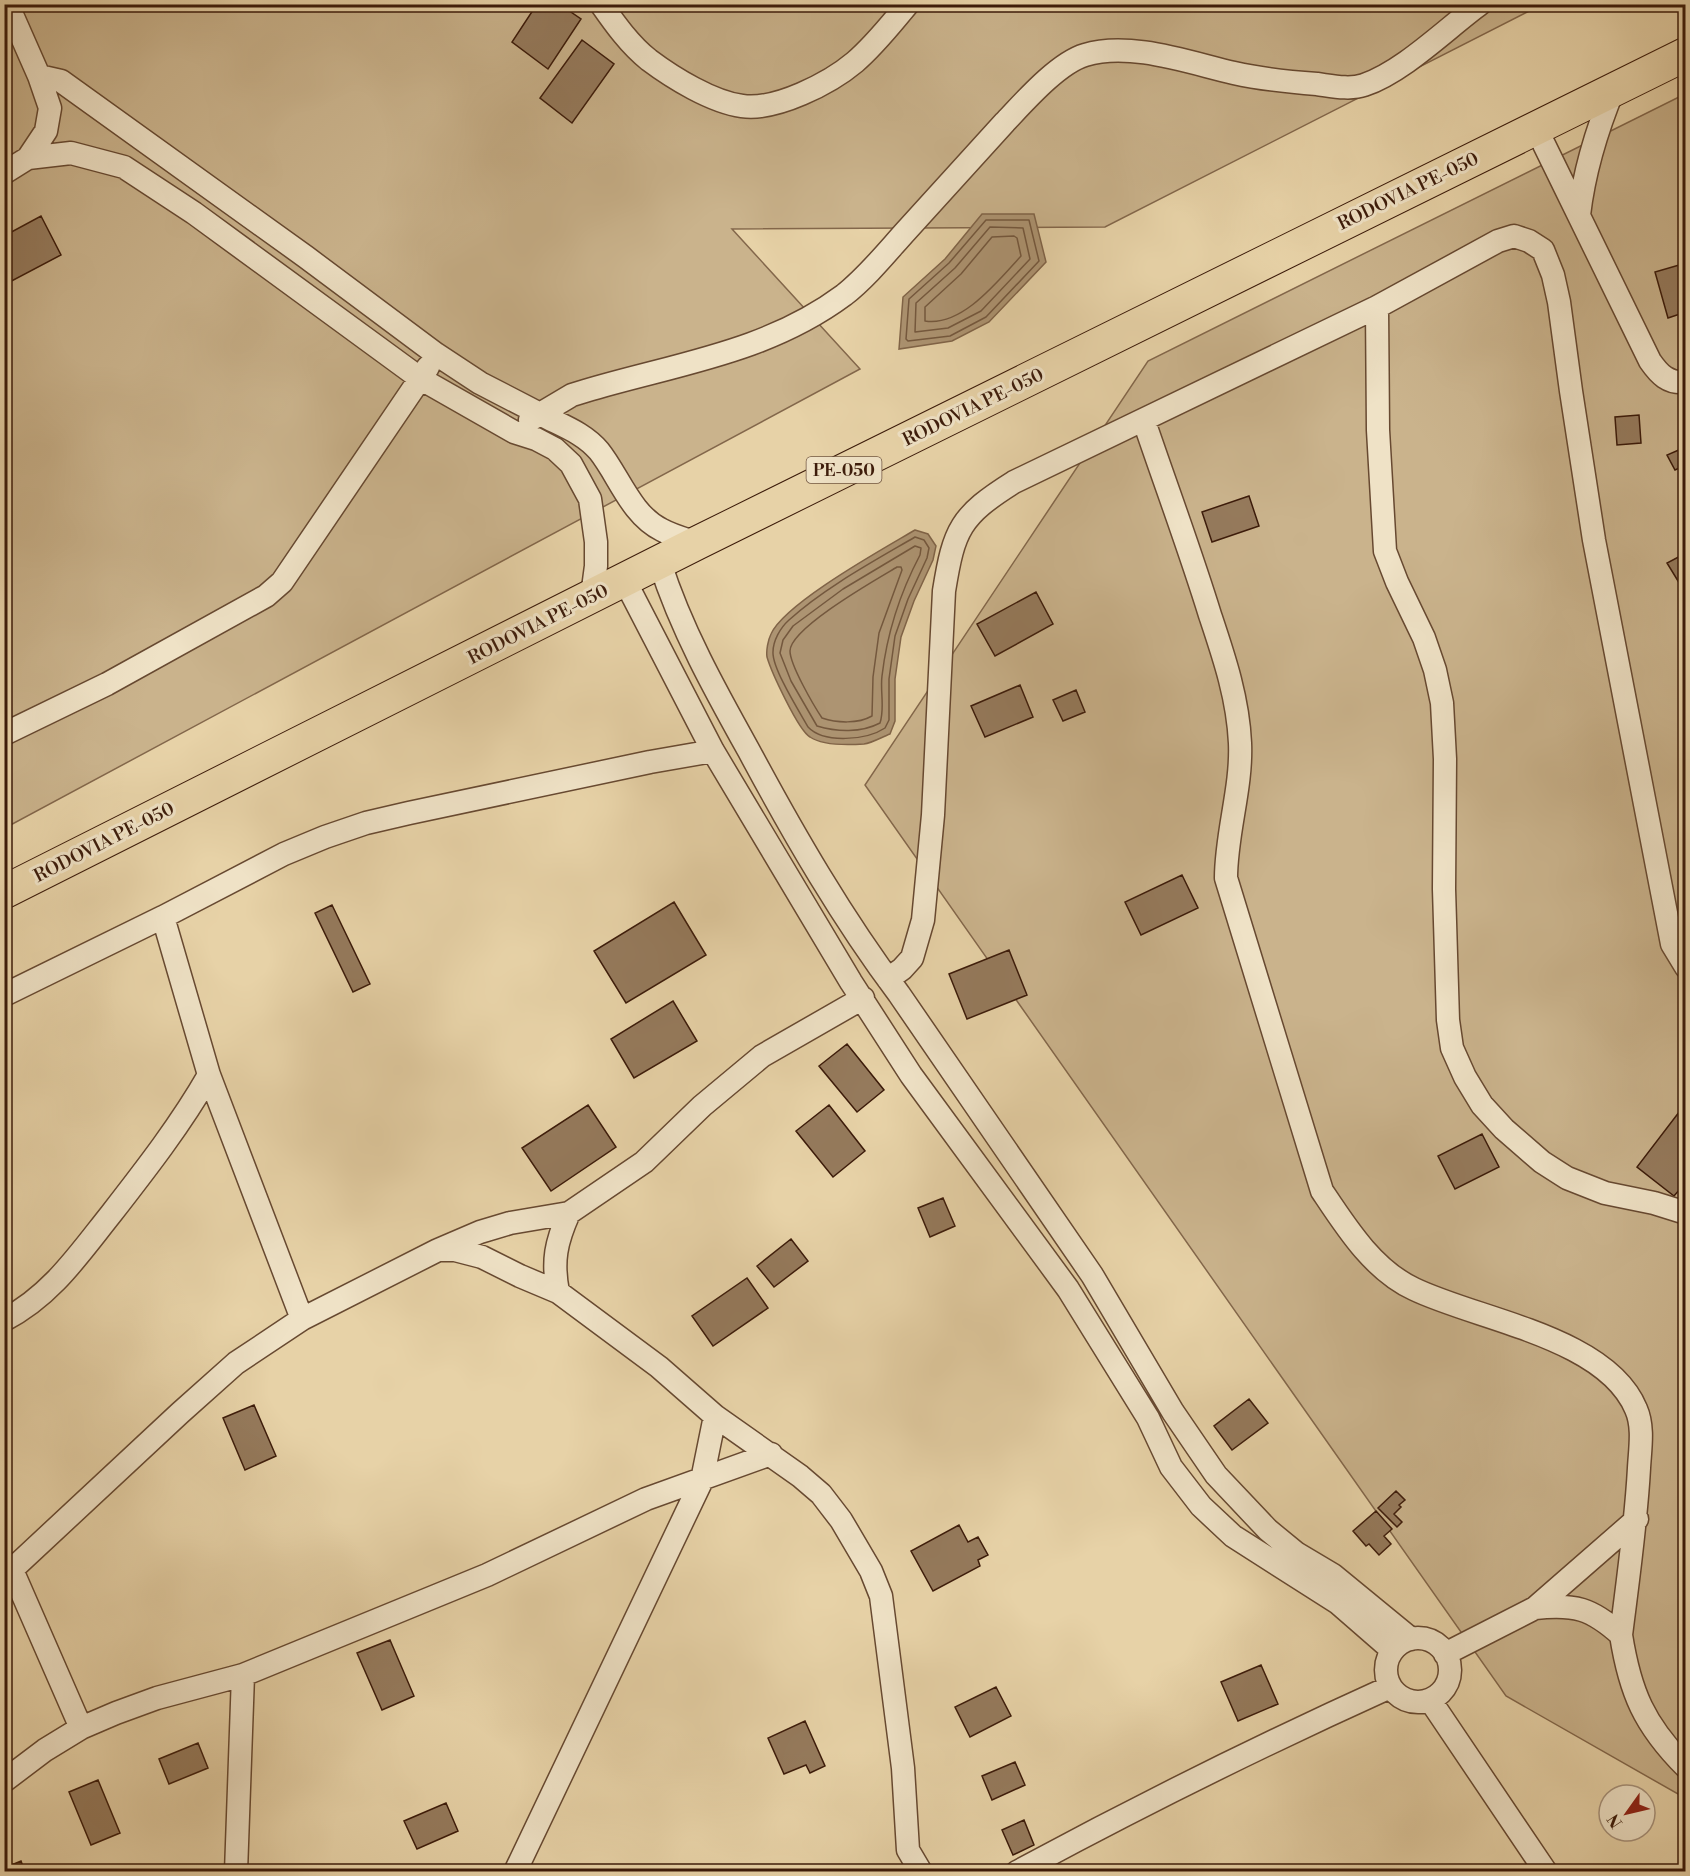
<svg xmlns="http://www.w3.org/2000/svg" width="1690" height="1876" font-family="'Libre Bodoni',serif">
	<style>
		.green { fill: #cab38c; stroke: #83674b; stroke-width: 1.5 }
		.water { fill: #ad9472; stroke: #806448; stroke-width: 1.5 }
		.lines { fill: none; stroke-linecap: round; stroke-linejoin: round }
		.shore { stroke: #74583e; stroke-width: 1.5 }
		.building { fill: #957a5c; stroke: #3c1b0a; stroke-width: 1.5 }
		.minor-casing { stroke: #674931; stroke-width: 25 }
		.primary-casing { stroke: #3c1b0a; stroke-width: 35 }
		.minor { stroke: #efe2c6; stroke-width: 22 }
		.primary { stroke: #e7d2a7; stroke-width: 33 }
		.labels { text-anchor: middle; stroke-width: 6; stroke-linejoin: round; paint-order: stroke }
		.shield { fill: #efe2c6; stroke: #725742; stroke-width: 1.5 }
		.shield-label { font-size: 16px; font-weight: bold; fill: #3c1b0a }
		.street-label { font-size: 18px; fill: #3c1b0a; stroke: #efe2c6 }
	</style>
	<rect width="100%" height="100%" fill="#e7d2a7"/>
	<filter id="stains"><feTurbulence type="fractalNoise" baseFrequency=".00333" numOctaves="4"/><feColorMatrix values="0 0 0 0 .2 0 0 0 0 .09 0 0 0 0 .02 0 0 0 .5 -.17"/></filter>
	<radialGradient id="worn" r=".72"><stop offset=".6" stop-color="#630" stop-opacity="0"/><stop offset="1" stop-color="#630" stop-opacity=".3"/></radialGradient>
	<!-- green -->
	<path class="green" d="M5 5H1541L1105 227 732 229 860 369 5 828Z
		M1685 94V1798L1506 1696 865 785 1148 361Z"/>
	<!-- water -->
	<path class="water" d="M982 214H1034L1046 262 989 322 952 341 899 349 903 297 945 259Z
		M915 530 928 534 936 546 933 560 914 601 901 637 895 679V721L890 734C882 737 872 743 864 744 849 745 823 746 810 737 798 730 771 671 767 657 766 651 768 640 771 634 785 603 883 549 915 530Z"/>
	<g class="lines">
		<!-- shore -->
		<path class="shore" d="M986 220H1029L1039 261 986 317 950 336 908 341 906 339 909 299 949 263Z
			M990 227 1023 228 1030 259 981 311 948 328 915 332 916 303 955 268Z
			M1014 236 1017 238 1021 256C998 281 962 327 925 321V307L961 274 992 237Z
			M915 537 924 540 929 548 927 558 908 599 895 636 889 679V720L885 728C867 740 824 744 808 727 799 711 772 668 773 652 773 641 780 628 789 620 824 588 874 561 915 537Z
			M915 546 921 548 920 555C900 593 887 633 882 676 880 691 885 709 880 723 861 733 837 732 817 726L791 681 780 653 783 640 793 626 843 589Z
			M897 567H901L902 570 879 633 873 677 872 716C858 724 837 723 822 718 814 706 790 665 790 651 790 628 877 579 897 567Z"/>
	</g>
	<!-- building -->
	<path class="building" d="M537 4H559L581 19 548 69 512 42Z
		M582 40 614 64 572 123 540 98Z
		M41 216 61 255 4 285V236Z
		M1686 263V312L1668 318 1655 272Z
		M1639 415 1641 443 1617 445 1615 417Z
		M1681 449 1686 458V465L1675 470 1667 455Z
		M1249 496 1259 526 1212 542 1202 512Z
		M1686 553V594L1667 563Z
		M1036 592 1053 624 995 656 977 624Z
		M1020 685 1033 717 985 737 971 706Z
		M1076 690 1085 712 1063 721 1053 700Z
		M1182 875 1198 908 1141 935 1125 902Z
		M674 902 706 955 626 1003 594 951Z
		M332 905 370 984 353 992 315 913Z
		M1009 950 1027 995 967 1019 949 974Z
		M673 1001 697 1041 634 1078 611 1039Z
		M847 1044 884 1090 857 1112 819 1066Z
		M1686 1103V1182L1674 1196 1637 1167Z
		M588 1105 616 1147 551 1191 522 1148Z
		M829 1105 865 1151 833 1177 796 1131Z
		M1482 1134 1499 1167 1455 1189 1438 1156Z
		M943 1198 955 1226 930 1237 918 1208Z
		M791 1239 808 1261 774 1287 757 1266Z
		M747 1278 768 1308 713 1346 692 1316Z
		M1249 1399 1268 1423 1232 1450 1214 1426Z
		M254 1405 276 1456 245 1470 223 1418Z
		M1396 1491 1405 1500 1399 1505 1401 1507 1394 1514 1402 1522 1397 1527 1378 1508Z
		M1376 1511 1392 1529 1384 1536 1391 1544 1379 1555 1369 1544 1366 1546 1353 1531Z
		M959 1525 968 1542 978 1537 988 1555 978 1560 980 1566 933 1591 911 1551Z
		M390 1640 414 1696 382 1710 357 1653Z
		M1261 1665 1278 1704 1238 1721 1221 1682Z
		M996 1687 1011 1716 970 1737 955 1707Z
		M805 1721 825 1766 810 1773 806 1765 784 1774 768 1738Z
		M198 1743 208 1768 169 1784 159 1759Z
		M1015 1762 1025 1785 992 1800 982 1776Z
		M98 1780 120 1833 91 1845 69 1792Z
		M446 1803 458 1831 417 1849 404 1821Z
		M1024 1820 1034 1845 1013 1855 1002 1830Z
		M21 1861 25 1872H4V1868Z"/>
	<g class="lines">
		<!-- minor casing -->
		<g class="minor-casing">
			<path id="minor" d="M601 4C615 24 630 45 649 60 673 78 712 102 742 106 776 111 830 83 855 62 875 45 891 24 908 4
				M13 17 39 76 50 108 46 131 28 158
				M39 76 61 81 306 257 436 354 480 383 540 414 572 395 585 391C675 364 766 353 844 295 867 277 887 252 906 231 939 195 972 158 1005 122 1024 102 1058 63 1085 55 1130 41 1190 63 1234 73 1261 79 1290 82 1317 84 1332 86 1350 90 1364 85 1403 72 1446 29 1480 4
				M1536 128 1650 361C1659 374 1668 384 1686 382
				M4 173 28 158 71 153 124 167 194 213 421 379 514 432 536 439 555 449 571 464 590 499 596 542V566L592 596
				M1579 215C1584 172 1597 129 1614 88
				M1377 307 1378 430 1385 551 1397 582 1424 638 1435 670 1442 703 1445 759 1444 889 1448 1020 1452 1048 1465 1077 1482 1105 1504 1129 1542 1162 1567 1178 1605 1193 1654 1203 1686 1213
				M530 420 540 414C560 425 583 432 599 451 619 476 631 515 662 530 673 536 685 539 697 543
				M1144 421C1166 486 1190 550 1210 615 1224 657 1238 698 1240 743 1242 788 1226 833 1226 878L1322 1191C1346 1227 1373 1270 1414 1289 1478 1320 1606 1337 1636 1409 1644 1427 1640 1449 1639 1468 1636 1524 1628 1579 1621 1635 1630 1692 1644 1725 1686 1767
				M660 563C681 629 715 690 749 751 794 835 842 918 899 994L1092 1275 1173 1412 1216 1475 1268 1530 1296 1553 1333 1575 1411 1639
				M625 581 713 751 851 982 911 1075 1068 1289 1148 1418 1171 1467 1201 1506 1233 1536 1338 1603 1392 1650
				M4 734 107 684 266 596 282 582 428 367
				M163 917 209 1075 302 1319
				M888 979 902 969 912 958 923 920 933 815 944 591C954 529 960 516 1014 482L1377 307 1498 241 1514 236 1529 241 1543 250 1553 275 1559 302 1571 391 1594 540 1672 944 1686 967
				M4 995 163 917 284 854 325 837 366 823 409 813 650 762 713 751
				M439 1250H455L482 1257 520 1276 558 1292 659 1367 715 1416 800 1476 821 1494 841 1520 871 1571 881 1596 903 1768 908 1850 921 1872
				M558 1292C552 1261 556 1242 569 1213
				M4 1320C51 1296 79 1254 111 1214 146 1169 181 1124 209 1075
				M12 1570 81 1728
				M4 1577 180 1413 236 1363 302 1319 438 1250 480 1232 510 1223 569 1213 644 1162 702 1106 762 1056 863 998
				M1535 1608C1575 1604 1591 1608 1621 1635
				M1386 1670a32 32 0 1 1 64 0a32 32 0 1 1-64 0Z
				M1445 1654 1535 1608 1637 1519
				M1430 1700 1546 1872
				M4 1781 45 1750 81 1728 116 1713 157 1698 243 1675 487 1575 646 1499 771 1454
				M236 1872 243 1675
				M515 1872 702 1480 715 1416
				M1017 1872C1139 1806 1264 1744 1390 1687"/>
		</g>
		<!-- primary casing -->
		<g class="primary-casing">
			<path id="primary" d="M4 892 697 543 1686 54"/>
		</g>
		<!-- minor -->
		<use href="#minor" class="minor"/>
		<!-- primary -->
		<use href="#primary" class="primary"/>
	</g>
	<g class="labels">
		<!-- shield labels -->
		<rect class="shield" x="806.5" y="457" width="75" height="26" rx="4.5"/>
		<g class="shield-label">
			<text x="844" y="476">PE-050</text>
		</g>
		<!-- street labels -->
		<g class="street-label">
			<text transform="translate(1408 191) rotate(-26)" y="6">RODOVIA PE-050</text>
			<text transform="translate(973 407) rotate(-26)" y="6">RODOVIA PE-050</text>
			<text transform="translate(538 624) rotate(-27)" y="6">RODOVIA PE-050</text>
			<text transform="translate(104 842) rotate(-27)" y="6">RODOVIA PE-050</text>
		</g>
	</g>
	<!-- margin -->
	<rect width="1690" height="1876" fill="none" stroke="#e7d2a7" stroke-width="24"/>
	<rect x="6" y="6" width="1678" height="1864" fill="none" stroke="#3c1b0a" stroke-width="3"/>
	<rect x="12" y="12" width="1666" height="1852" fill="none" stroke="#3c1b0a" stroke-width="1.5"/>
	<!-- north arrow -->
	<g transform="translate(1627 1813) rotate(236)"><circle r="28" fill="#efe2c6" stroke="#a7927b" stroke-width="1.5"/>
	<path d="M0-4.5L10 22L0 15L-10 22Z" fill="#8f2418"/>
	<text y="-9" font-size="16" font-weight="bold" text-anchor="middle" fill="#3c1b0a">N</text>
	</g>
	<rect width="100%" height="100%" filter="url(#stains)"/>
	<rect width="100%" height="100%" fill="url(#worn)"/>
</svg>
